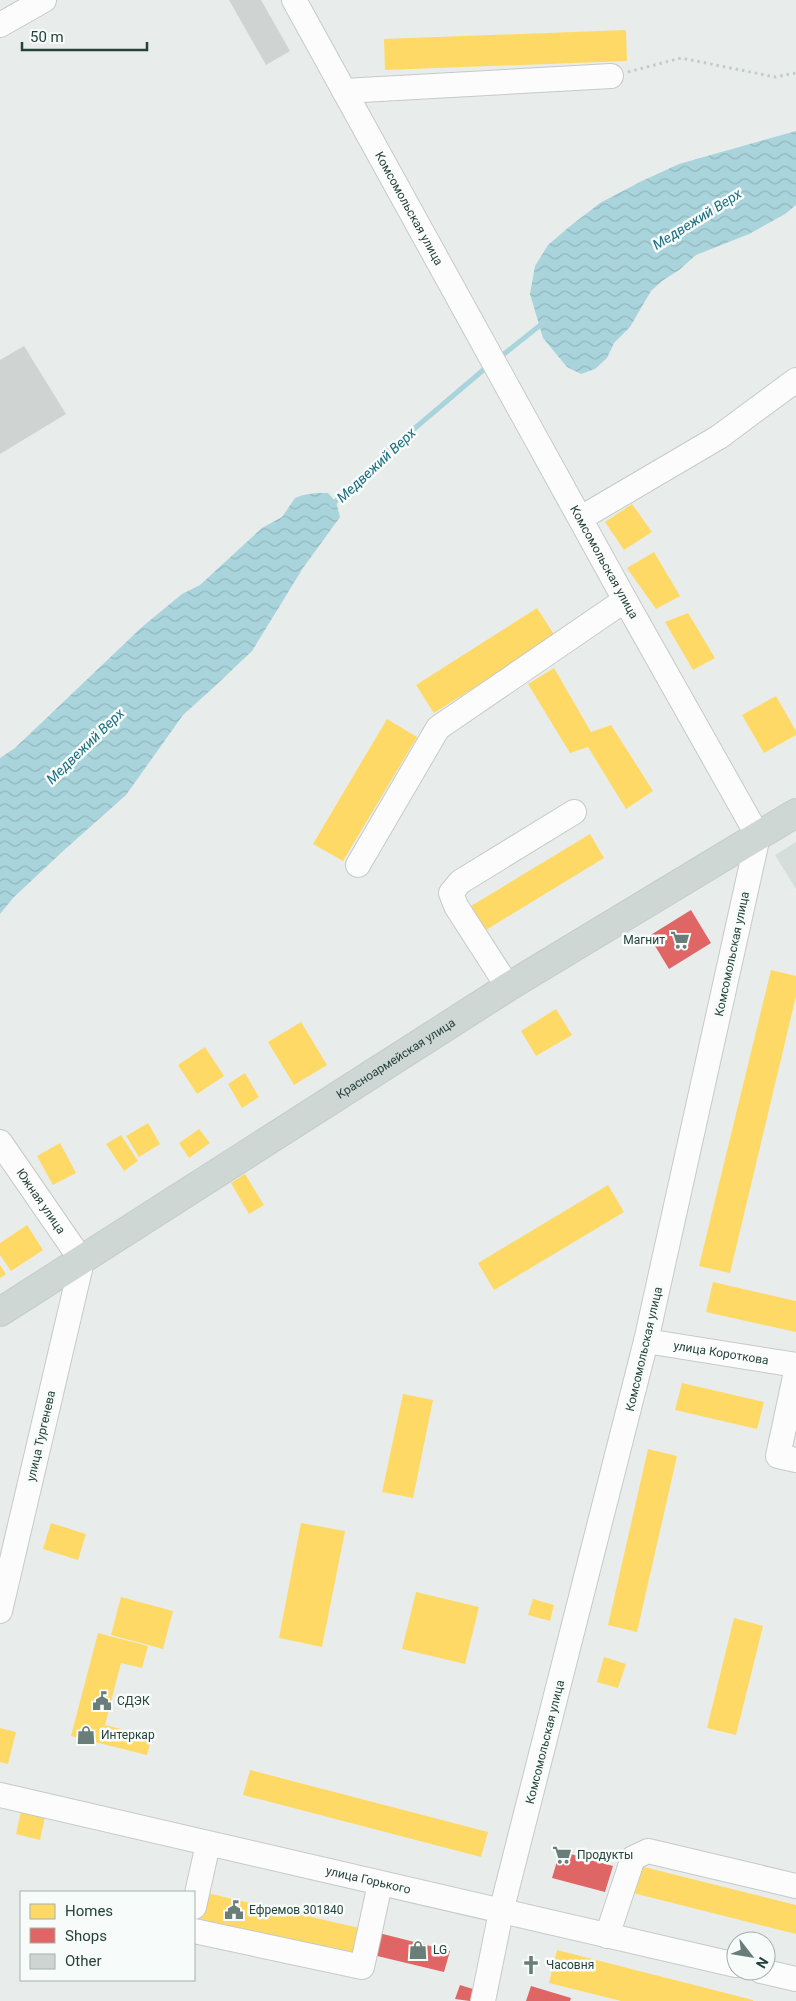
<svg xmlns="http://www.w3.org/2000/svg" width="796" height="2001" font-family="Roboto,sans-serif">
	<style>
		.built { fill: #d6dedb }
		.water { fill: url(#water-waves) }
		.homes { fill: #ffd966 }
		.shops { fill: #e06666 }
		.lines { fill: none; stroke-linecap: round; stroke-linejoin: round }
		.stream { stroke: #a9d4db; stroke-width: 5 }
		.building { fill: #cfd4d2 }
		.minor-casing { stroke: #c5cac8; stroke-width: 26 }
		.major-casing { stroke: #c3ccc9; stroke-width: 30 }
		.path { stroke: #c3ccca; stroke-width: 3; stroke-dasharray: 2.5 4; stroke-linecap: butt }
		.minor { stroke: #fcfcfc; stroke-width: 24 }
		.major { stroke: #cfd7d5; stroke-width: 28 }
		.labels { text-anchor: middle; stroke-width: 5; stroke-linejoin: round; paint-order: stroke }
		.street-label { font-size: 12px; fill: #24423a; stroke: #f7fbf9 }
		.poi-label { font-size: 12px; fill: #24423a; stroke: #f7fbf9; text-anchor: start }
		.water-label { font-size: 14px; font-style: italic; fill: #1c6f80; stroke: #f7fbf9 }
	</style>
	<defs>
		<pattern id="water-waves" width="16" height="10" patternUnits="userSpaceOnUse" patternTransform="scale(1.25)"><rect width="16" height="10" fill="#a9d4db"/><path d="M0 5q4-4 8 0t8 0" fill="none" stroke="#91b7bd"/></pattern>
	</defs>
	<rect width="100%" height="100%" fill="#e8edeb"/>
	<!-- built -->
	<path class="built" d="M796 842V889L775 855Z"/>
	<!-- water -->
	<path class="water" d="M796 131V205L785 214 749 234 696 255 679 270 662 281 651 291 630 327 614 343 607 358 595 369 581 374 567 367 543 338 530 294 535 266 548 245 569 227 600 203 642 181 679 164Z
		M317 493H328L336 502 340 517 303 568 252 651 213 688 183 715 126 795 62 852 13 898 0 914V758L15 748 142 627 182 594 200 585 262 528 282 517 295 498 303 495Z"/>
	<!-- homes -->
	<path class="homes" d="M626 30 627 61 385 70 384 39Z
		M632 504 652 532 624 550 605 522Z
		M654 552 680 596 656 609 627 568Z
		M537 608 555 636 434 713 416 685Z
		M688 613 715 658 693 670 665 622Z
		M554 668 591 732 611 725 653 791 626 809 588 747 570 753 528 684Z
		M776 696 796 731V735L764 753 742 715Z
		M387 719 417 737 343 861 313 844Z
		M590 834 604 858 486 930 471 906Z
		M771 970 796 976V996L730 1273 699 1266Z
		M556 1009 572 1035 536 1056 521 1031Z
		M301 1022 327 1065 294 1085 268 1042Z
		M205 1047 224 1076 197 1094 178 1065Z
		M245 1073 259 1097 242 1108 228 1084Z
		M148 1123 160 1144 139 1157 126 1136Z
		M199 1129 210 1143 189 1158 179 1143Z
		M121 1135 138 1161 124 1171 106 1144Z
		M60 1143 76 1173 53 1185 37 1156Z
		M245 1174 264 1205 249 1214 231 1183Z
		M608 1185 624 1212 494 1290 478 1263Z
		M27 1225 43 1250 11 1271 0 1255V1243Z
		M0 1265 6 1274 0 1278Z
		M713 1282 796 1301V1332L706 1312Z
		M682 1383 764 1402 757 1429 675 1410Z
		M403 1394 433 1400 413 1498 382 1492Z
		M648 1449 677 1456 637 1632 608 1625Z
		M51 1523 86 1534 78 1560 43 1549Z
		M301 1523 345 1531 322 1647 279 1638Z
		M416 1592 479 1607 465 1664 402 1649Z
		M121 1597 173 1611 163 1649 111 1635Z
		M533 1599 554 1605 550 1621 528 1615Z
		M734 1618 763 1626 736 1735 707 1728Z
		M98 1633 148 1646 142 1668 121 1663 105 1725 152 1737 147 1755 71 1736Z
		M604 1657 626 1664 618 1688 597 1682Z
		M0 1728 16 1732 8 1764 0 1762Z
		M250 1770 488 1832 481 1857 243 1795Z
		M21 1811 45 1817 40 1840 16 1834Z
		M636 1865 796 1905V1934L629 1892Z
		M207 1893 368 1930 361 1959 200 1921Z
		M557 1950 753 2000V2001H621L549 1983Z"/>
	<!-- shops -->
	<path class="shops" d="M691 910 711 943 669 969 649 936Z
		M560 1851 613 1866 605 1892 552 1878Z
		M379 1933 450 1951 444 1972 373 1955Z
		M460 1985 473 1989 470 2001 455 1999Z
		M531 1986 571 1998 570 2001H526Z"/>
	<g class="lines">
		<!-- stream -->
		<path class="stream" d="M499 358 543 323
			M332 505 381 457 488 366"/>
	</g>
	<!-- building -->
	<path class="building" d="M229 0H261L290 51 266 65Z
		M24 346 66 414 0 454V360Z"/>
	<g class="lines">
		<!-- minor casing -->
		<g class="minor-casing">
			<g id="minor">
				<path id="s1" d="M294 0 625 600 758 836 646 1341 501 1912 483 2001"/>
				<path d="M0 25 44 0"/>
				<path d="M344 91 611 76"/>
				<path d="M581 518 719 437 796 380"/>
				<path d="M358 865 438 728 625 600"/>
				<path d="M508 987 456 906 451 893 460 882 574 812"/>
				<path id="s2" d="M0 1142 82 1261 0 1611"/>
				<path id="s3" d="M646 1341 796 1365"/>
				<path d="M796 1372 778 1456 796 1460"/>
				<path id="s4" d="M0 1795 736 1965"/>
				<path d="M194 1907 208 1844"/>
				<path d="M194 1931 362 1967 380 1884"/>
				<path d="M607 1936 633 1858 648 1851 796 1886"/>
				<path d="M761 1971 796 1979"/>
			</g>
		</g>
		<!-- major casing -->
		<g class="major-casing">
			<g id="major">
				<path id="s5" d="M0 1312 508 987 796 813"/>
			</g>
		</g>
		<!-- path -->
		<path class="path" d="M628 72 681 58 775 77 796 73"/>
		<!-- minor -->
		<use href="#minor" class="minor"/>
		<!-- major -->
		<use href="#major" class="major"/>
	</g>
	<!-- icons -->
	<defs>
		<g id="supermarket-bare" transform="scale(1.5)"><path d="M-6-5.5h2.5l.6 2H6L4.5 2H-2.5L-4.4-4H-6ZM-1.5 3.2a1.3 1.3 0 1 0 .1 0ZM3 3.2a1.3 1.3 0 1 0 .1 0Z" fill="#697e78" stroke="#f7fbf9" stroke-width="2.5" paint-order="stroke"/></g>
		<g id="civic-bare" transform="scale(1.5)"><path d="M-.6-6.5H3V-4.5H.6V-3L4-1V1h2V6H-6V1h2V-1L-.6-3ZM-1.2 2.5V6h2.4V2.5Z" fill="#697e78" stroke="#f7fbf9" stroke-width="2.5" paint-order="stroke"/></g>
		<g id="shop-bare" transform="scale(1.5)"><path d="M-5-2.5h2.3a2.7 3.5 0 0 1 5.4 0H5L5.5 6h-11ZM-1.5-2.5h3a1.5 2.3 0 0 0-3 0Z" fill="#697e78" stroke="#f7fbf9" stroke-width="2.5" paint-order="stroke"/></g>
		<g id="church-bare" transform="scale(1.5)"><path d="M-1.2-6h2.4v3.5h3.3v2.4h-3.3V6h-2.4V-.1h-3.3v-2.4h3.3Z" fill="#697e78" stroke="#f7fbf9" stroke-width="2.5" paint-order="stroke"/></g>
	</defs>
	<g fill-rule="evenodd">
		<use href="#supermarket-bare" x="680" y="940"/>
		<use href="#civic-bare" x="102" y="1701"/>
		<use href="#shop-bare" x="86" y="1735"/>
		<use href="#supermarket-bare" x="562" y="1855"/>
		<use href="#civic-bare" x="234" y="1910"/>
		<use href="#shop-bare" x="418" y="1950"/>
		<use href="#church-bare" x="531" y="1965"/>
	</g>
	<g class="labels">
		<!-- street labels -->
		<g class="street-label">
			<text dy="4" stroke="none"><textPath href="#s1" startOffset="238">Комсомольская улица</textPath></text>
			<text dy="4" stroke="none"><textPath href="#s1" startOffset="642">Комсомольская улица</textPath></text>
			<text transform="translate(732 954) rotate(-78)" y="4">Комсомольская улица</text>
			<text dy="4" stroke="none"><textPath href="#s5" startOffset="470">Красноармейская улица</textPath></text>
			<text dy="4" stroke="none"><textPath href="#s2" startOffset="72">Южная улица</textPath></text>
			<text transform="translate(644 1349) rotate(-77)" y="4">Комсомольская улица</text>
			<text dy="4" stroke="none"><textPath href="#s3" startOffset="76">улица Короткова</textPath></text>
			<text transform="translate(41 1436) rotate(-77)" y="4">улица Тургенева</text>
			<text transform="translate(545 1742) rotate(-76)" y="4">Комсомольская улица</text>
			<text dy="4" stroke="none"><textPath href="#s4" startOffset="378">улица Горького</textPath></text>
		</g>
		<!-- poi labels -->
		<g class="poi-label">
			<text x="665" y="944" text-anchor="end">Магнит</text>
			<text x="117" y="1705">СДЭК</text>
			<text x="101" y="1739">Интеркар</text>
			<text x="577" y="1859">Продукты</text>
			<text x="249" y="1914">Ефремов 301840</text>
			<text x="433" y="1954">LG</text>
			<text x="546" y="1969">Часовня</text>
		</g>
		<!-- water labels -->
		<g class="water-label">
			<text transform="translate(697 219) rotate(-32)" y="5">Медвежий Верх</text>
			<text transform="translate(376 465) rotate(-43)" y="5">Медвежий Верх</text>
			<text transform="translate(85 746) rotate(-44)" y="5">Медвежий Верх</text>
		</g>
	</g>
	<!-- legend -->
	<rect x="20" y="1891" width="175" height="90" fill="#f7fbf9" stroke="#a3b1ad"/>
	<rect x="30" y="1904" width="25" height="15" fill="#ffd966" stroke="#a3b1ad"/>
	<text x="65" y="1916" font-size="15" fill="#24423a">Homes</text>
	<rect x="30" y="1928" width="25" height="15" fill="#e06666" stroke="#a3b1ad"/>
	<text x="65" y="1941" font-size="15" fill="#24423a">Shops</text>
	<rect x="30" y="1954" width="25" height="15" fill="#cfd4d2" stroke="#a3b1ad"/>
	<text x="65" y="1966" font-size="15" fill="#24423a">Other</text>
	<!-- north arrow -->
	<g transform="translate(751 1956) rotate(121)"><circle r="24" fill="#f7fbf9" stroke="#a3b1ad"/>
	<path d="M0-4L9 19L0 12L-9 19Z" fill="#697e78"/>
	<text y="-8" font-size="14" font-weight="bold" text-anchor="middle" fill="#24423a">N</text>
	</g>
	<!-- scale -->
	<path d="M22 42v8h125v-8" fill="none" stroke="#24423a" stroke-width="2.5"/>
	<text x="30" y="42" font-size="15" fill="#24423a" stroke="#f7fbf9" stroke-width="4" paint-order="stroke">50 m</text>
</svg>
